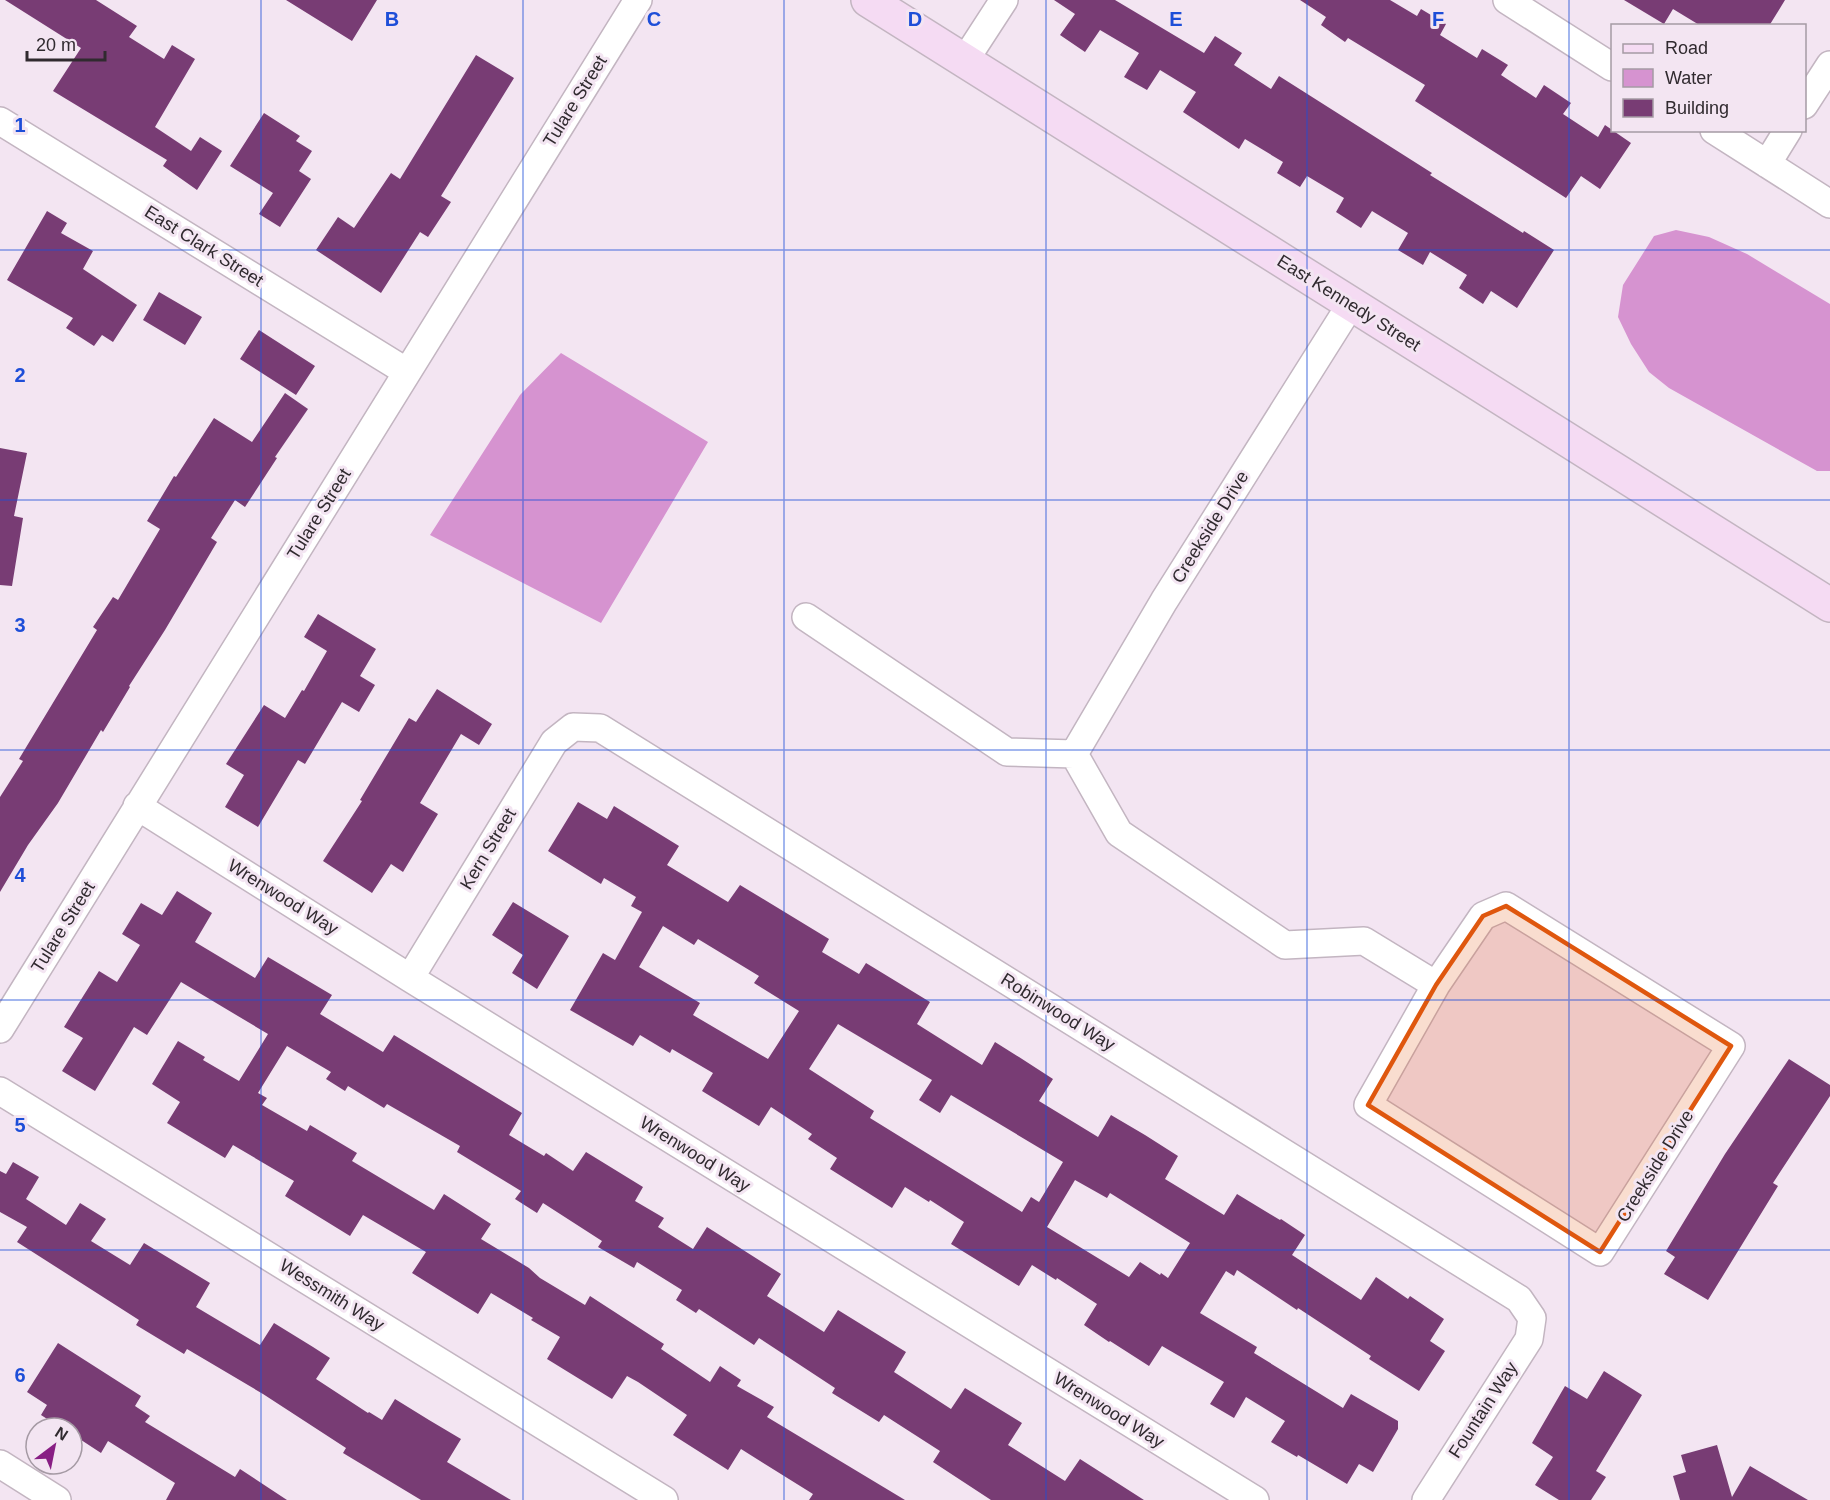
<svg xmlns="http://www.w3.org/2000/svg" width="1830" height="1500" font-family="Arial,sans-serif">
	<style>
		.water { fill: #d693d0 }
		.building { fill: #783c74; fill-rule: evenodd }
		.lines { fill: none; stroke-linecap: round; stroke-linejoin: round }
		.street-casing { stroke: #c3b5c1; stroke-width: 30 }
		.secondary-casing { stroke: #c3b5c1; stroke-width: 36 }
		.street { stroke: #fff; stroke-width: 27 }
		.secondary { stroke: #f5dbf3; stroke-width: 33 }
		.marked { fill: #df570e; fill-opacity: 0.2; stroke: #df570e; stroke-width: 4.5; stroke-linejoin: round }
		.grid { fill: none; stroke: #1d4ed8; stroke-width: 1.5; stroke-opacity: 0.55 }
		.labels { text-anchor: middle; stroke-width: 6; stroke-linejoin: round; paint-order: stroke }
		.street-label { font-size: 18px; fill: #302a2f; stroke: #f3e5f2 }
		.grid-label { font-size: 20px; text-anchor: middle; font-weight: bold; fill: #1d4ed8; stroke: #f3e5f2; stroke-width: 6; stroke-linejoin: round; paint-order: stroke }
	</style>
	<rect width="100%" height="100%" fill="#f3e5f2"/>
	<!-- water -->
	<path class="water" d="M1676 230 1709 237 1747 254 1830 304V471H1817L1669 388 1649 372 1631 344 1618 317 1623 285 1654 236Z
		M561 353 708 442 601 623 430 535 520 395Z"/>
	<!-- building -->
	<path class="building" d="M5 0H96L137 26 129 37 164 59 172 45 195 59 155 127 191 151 200 137 222 151 197 190 163 166 167 160 53 91 81 48Z
		M286 0H377L352 41Z
		M1054 0H1115L1204 53 1215 36 1242 53 1234 65 1271 89 1279 76 1432 173 1430 175 1523 233 1524 231 1554 250 1517 308 1491 291 1483 304 1459 288 1467 275 1430 252 1423 265 1398 250 1408 233 1372 211 1361 228 1336 212 1344 198 1307 176 1300 187 1277 173 1283 162 1245 139 1239 149 1183 112 1196 92 1160 70 1147 90 1124 77 1139 53 1100 30 1085 52 1060 35 1075 14Z
		M1300 0H1390L1417 16 1421 9 1446 24 1440 35 1477 58 1482 49 1508 65 1501 75 1536 98 1544 85 1571 103 1563 114 1598 137 1605 125 1631 143 1600 189 1581 176 1566 198 1415 101 1425 85 1348 38 1345 42 1321 25 1326 17Z
		M1624 0H1785L1769 26H1701L1673 9 1664 24Z
		M476 55 514 78 441 196 451 202 428 237 420 232 381 293 316 250 338 217 354 228 391 173 400 179Z
		M264 113 300 136 296 141 312 151 299 171 311 179 280 227 259 214 273 193 230 166Z
		M47 211 67 223 61 233 93 251 83 269 137 305 113 342 102 335 94 346 66 328 73 318 7 280Z
		M159 292 202 317 185 345 143 320Z
		M259 330 315 366 296 395 240 359Z
		M285 393 308 409 275 457 277 458 245 507 235 500 211 538 217 542 165 630 129 686 130 687 103 732 101 730 58 803 28 845 0 892V797L23 761 19 759 97 630 93 627 113 597 118 600 160 529 147 521 174 476 176 477 214 418 252 442Z
		M0 448 27 453 14 516 23 518 12 586 0 585Z
		M318 614 376 649 360 676 375 685 359 712 342 702 305 764 298 760 258 827 225 807 244 775 226 764 264 705 285 718 302 690 304 691 327 651 304 637Z
		M437 689 492 724 479 745 461 734 420 803 438 814 403 872 391 864 372 893 323 861 362 801 360 800 409 718 416 722Z
		M578 802 607 819 614 806 679 846 667 865 728 902 740 885 829 939 822 952 859 974 866 963 930 1002 917 1024 982 1065 995 1042 1019 1057 1053 1079 1039 1101 1098 1137 1111 1115 1145 1135 1178 1156 1165 1179 1224 1215 1237 1194 1280 1220 1281 1219 1305 1235 1292 1255 1361 1300 1376 1277 1408 1299 1410 1296 1444 1319 1430 1341 1445 1351 1419 1391 1369 1359 1371 1356 1298 1308 1297 1310 1237 1270 1234 1276 1226 1271 1200 1313 1257 1347 1254 1353 1343 1408 1351 1394 1398 1421V1429L1373 1472 1359 1464 1347 1484 1298 1455 1297 1457 1271 1442 1285 1421 1246 1397 1234 1418 1210 1404 1224 1382 1162 1346 1149 1366 1110 1341 1109 1342 1084 1325 1097 1304 1057 1278 1056 1280 1032 1265 1019 1286 951 1244 964 1222 930 1200 929 1202 905 1187 892 1208 830 1169 837 1158 808 1139 812 1134 771 1107 759 1126 702 1091 713 1073 672 1049 670 1053 640 1035 633 1046 570 1010 603 953 615 960 642 912 631 906 636 897 604 878 601 884 548 851ZM663 926 694 945 698 939 759 976 754 983 799 1011 768 1059 693 1015 700 1003 639 967ZM838 1024 932 1080 919 1100 940 1113 951 1095 1063 1162 1039 1202 1031 1197 1022 1212 870 1118 874 1111 809 1069ZM1075 1180 1107 1198 1110 1193 1190 1243 1168 1278 1161 1273 1160 1275 1140 1262 1129 1277 1047 1227Z
		M177 891 212 913 195 942 255 978 268 957 332 995 320 1014 383 1052 394 1035 522 1113 509 1135 544 1156 546 1153 573 1171 586 1152 643 1187 635 1201 664 1218 658 1227 693 1249 707 1227 781 1274 767 1296 824 1332 838 1310 906 1352 894 1372 951 1409 965 1388 1022 1423 1008 1445 1065 1481 1080 1459 1144 1500H991L933 1462 940 1451 884 1415 879 1422 832 1393 835 1388 759 1338 754 1345 699 1309 696 1313 676 1300 682 1290 637 1262 634 1268 598 1247 602 1241 543 1203 537 1213 515 1199 521 1191 457 1152 460 1146 387 1104 384 1108 348 1086 345 1091 326 1079 331 1072 287 1046 258 1093 267 1098 262 1105 307 1131 310 1125 357 1153 352 1161 434 1210 444 1194 491 1224 481 1239 529 1268 540 1278 585 1305 590 1296 664 1344 661 1349 710 1382 720 1366 741 1380 737 1386 774 1407 767 1417 905 1500H809L813 1494 741 1449 728 1470 673 1435 687 1415 638 1382 627 1376 612 1399 547 1359 560 1337 531 1320 533 1318 491 1293 478 1314 412 1273 426 1252 363 1215 350 1236 285 1196 294 1181 233 1145 225 1158 167 1123 180 1102 152 1084 178 1041 205 1057 203 1060 239 1081 268 1034 181 982 147 1035 134 1027 95 1091 62 1071 83 1038 64 1027 82 998 99 971 117 982 140 945 122 934 141 903 162 915Z
		M513 902 569 936 537 989 512 973 523 955 492 935Z
		M1789 1059 1830 1085V1096L1773 1183 1778 1186 1708 1300 1664 1274 1675 1257 1666 1251 1725 1154Z
		M13 1162 39 1177 26 1199 66 1225 80 1203 106 1219 91 1241 130 1265 144 1243 210 1283 196 1307 260 1345 274 1323 313 1347 330 1358 316 1379 368 1413 369 1412 382 1420 395 1399 429 1420 461 1439 447 1462 511 1500H421L343 1453 346 1448 263 1394 187 1349 184 1354 136 1325 139 1320 17 1242 27 1227 0 1212V1171L6 1174Z
		M58 1343 141 1396 135 1406 150 1416 145 1422 235 1477 240 1469 287 1500H166L175 1483 108 1441 101 1453 72 1434V1428H61L41 1415 47 1405 27 1392Z
		M1604 1371 1642 1395 1596 1471 1606 1477 1591 1500H1559L1535 1485 1553 1457 1532 1443 1565 1386 1587 1399Z
		M1717 1445 1732 1497 1750 1466 1808 1500H1680L1673 1476 1686 1472 1681 1455Z"/>
	<g class="lines">
		<!-- street casing -->
		<g class="street-casing">
			<path id="street" d="M1507 0 1612 67
				M965 60 1004 0
				M1804 105 1830 65
				M0 121 407 372
				M1714 130 1830 204
				M1767 164 1788 130
				M806 617 1007 752 1074 754 1119 833 1285 945 1364 941 1436 985
				M1074 754 1164 601 1351 304
				M137 806 410 978 1255 1500
				M1506 906 1731 1046 1600 1252 1368 1105 1436 985 1483 916Z
				M410 978 554 742 573 727 600 728 1519 1299 1532 1318 1529 1339 1426 1500
				M0 1029 638 0
				M0 1091 664 1500
				M0 1464 57 1500"/>
		</g>
		<!-- secondary casing -->
		<g class="secondary-casing">
			<path id="secondary" d="M868 0 1830 605"/>
		</g>
		<!-- street -->
		<use href="#street" class="street"/>
		<!-- secondary -->
		<use href="#secondary" class="secondary"/>
	</g>
	<!-- marked area -->
	<path class="marked" d="M1506 906 1731 1046 1600 1252 1368 1105 1436 985 1483 916Z"/>
	<!-- grid -->
	<path class="grid" d="M261 0V1500M523 0V1500M784 0V1500M1046 0V1500M1307 0V1500M1569 0V1500M0 250H1830M0 500H1830M0 750H1830M0 1000H1830M0 1250H1830"/>
	<g class="labels">
		<!-- street labels -->
		<g class="street-label">
			<text transform="translate(575 101) rotate(-58)" y="6">Tulare Street</text>
			<text transform="translate(204 246) rotate(32)" y="6">East Clark Street</text>
			<text transform="translate(1349 303) rotate(32)" y="6">East Kennedy Street</text>
			<text transform="translate(319 514) rotate(-58)" y="6">Tulare Street</text>
			<text transform="translate(1210 527) rotate(-58)" y="6">Creekside Drive</text>
			<text transform="translate(488 849) rotate(-59)" y="6">Kern Street</text>
			<text transform="translate(283 897) rotate(32)" y="6">Wrenwood Way</text>
			<text transform="translate(63 927) rotate(-58)" y="6">Tulare Street</text>
			<text transform="translate(1058 1012) rotate(32)" y="6">Robinwood Way</text>
			<text transform="translate(695 1154) rotate(32)" y="6">Wrenwood Way</text>
			<text transform="translate(1655 1166) rotate(-58)" y="6">Creekside Drive</text>
			<text transform="translate(332 1295) rotate(32)" y="6">Wessmith Way</text>
			<text transform="translate(1109 1410) rotate(32)" y="6">Wrenwood Way</text>
			<text transform="translate(1483 1410) rotate(-57)" y="6">Fountain Way</text>
		</g>
	</g>
	<g class="grid-label">
		<text x="392" y="26">B</text>
		<text x="654" y="26">C</text>
		<text x="915" y="26">D</text>
		<text x="1176" y="26">E</text>
		<text x="1438" y="26">F</text>
		<text x="20" y="132">1</text>
		<text x="20" y="382">2</text>
		<text x="20" y="632">3</text>
		<text x="20" y="882">4</text>
		<text x="20" y="1132">5</text>
		<text x="20" y="1382">6</text>
	</g>
	<!-- legend -->
	<rect x="1611" y="24" width="195" height="108" fill="#f3e5f2" stroke="#a59aa4" stroke-width="1.5"/>
	<rect x="1623" y="44" width="30" height="9" fill="#f5dbf3" stroke="#a59aa4" stroke-width="1.5"/>
	<text x="1665" y="54" font-size="18" fill="#302a2f">Road</text>
	<rect x="1623" y="69" width="30" height="18" fill="#d693d0" stroke="#a59aa4" stroke-width="1.5"/>
	<text x="1665" y="84" font-size="18" fill="#302a2f">Water</text>
	<rect x="1623" y="99" width="30" height="18" fill="#783c74" stroke="#a59aa4" stroke-width="1.5"/>
	<text x="1665" y="114" font-size="18" fill="#302a2f">Building</text>
	<!-- north arrow -->
	<g transform="translate(54 1446) rotate(32)"><circle r="28" fill="#f3e5f2" stroke="#a59aa4" stroke-width="1.5"/>
	<path d="M0-4.5L10 22L0 15L-10 22Z" fill="#881e84"/>
	<text y="-9" font-size="16" font-weight="bold" text-anchor="middle" fill="#302a2f">N</text>
	</g>
	<!-- scale -->
	<path d="M27 51v9h78v-9" fill="none" stroke="#302a2f" stroke-width="3"/>
	<text x="36" y="51" font-size="18" fill="#302a2f" stroke="#f3e5f2" stroke-width="4.5" paint-order="stroke">20 m</text>
</svg>
